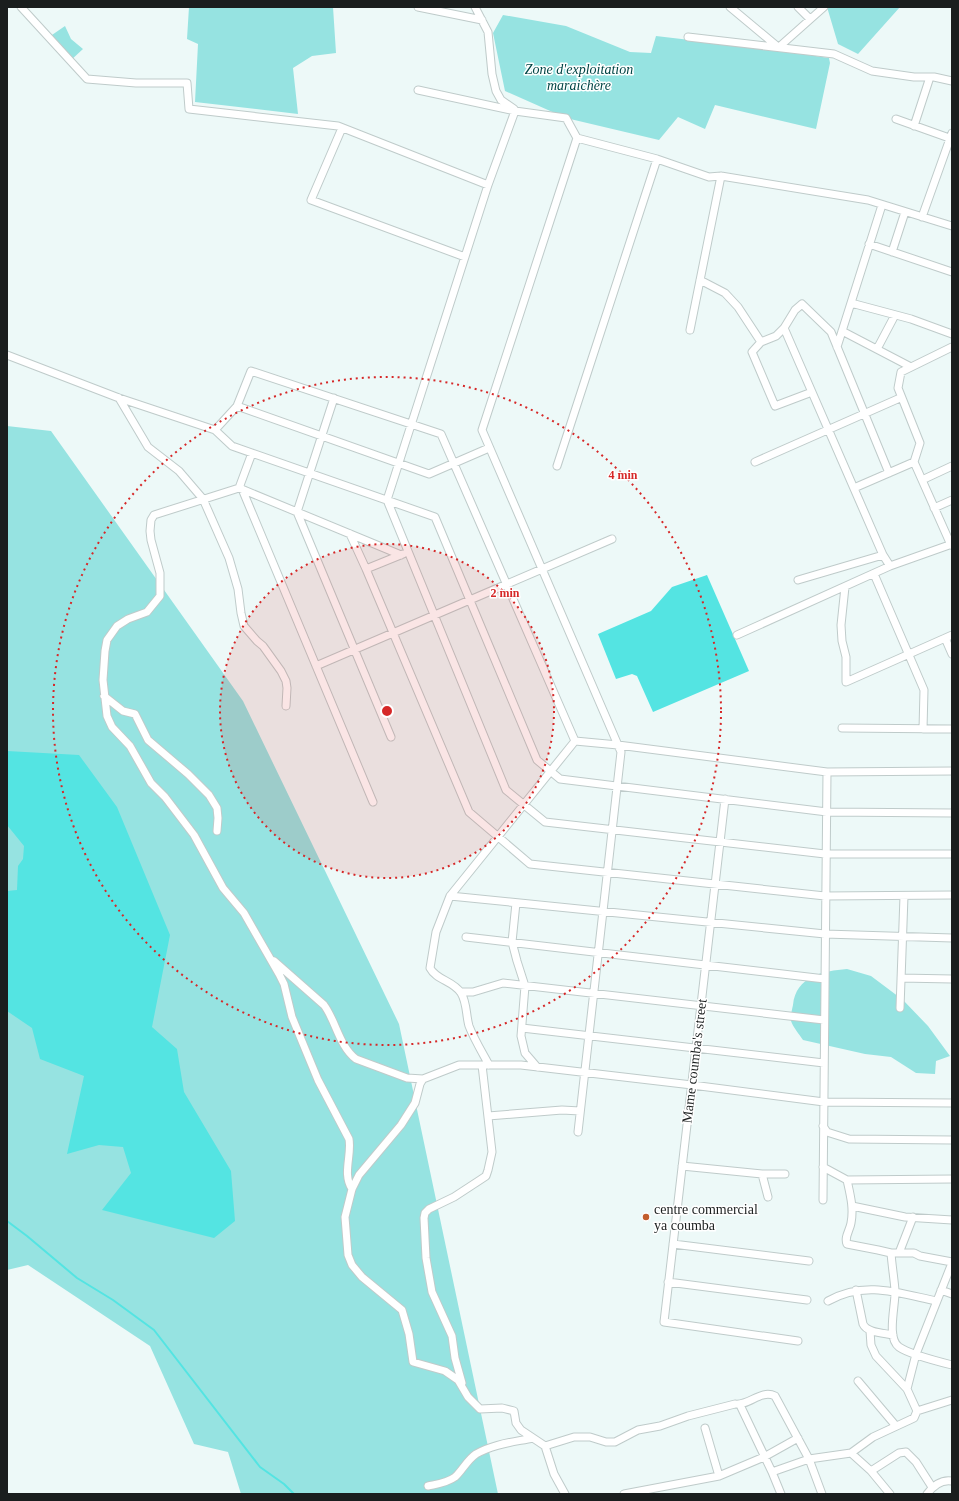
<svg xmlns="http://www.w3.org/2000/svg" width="959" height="1501" font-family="'Times New Roman',serif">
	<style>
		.green { fill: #96e3e1 }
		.water { fill: #54e4e2 }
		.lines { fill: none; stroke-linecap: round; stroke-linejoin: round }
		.stream { stroke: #54e4e2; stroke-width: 2 }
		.minor-casing { stroke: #bfcbca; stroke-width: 9 }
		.minor { stroke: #fff; stroke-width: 7 }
		.ring { fill: none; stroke: #d62828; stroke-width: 2; stroke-dasharray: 2 4 }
		.poi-dot { fill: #c25d2c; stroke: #fff; stroke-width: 1.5 }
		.labels { text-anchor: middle; stroke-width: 3; stroke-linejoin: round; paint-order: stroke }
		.park-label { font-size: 14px; font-style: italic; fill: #004545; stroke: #fff }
		.street-label { font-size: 14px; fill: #1a1e1e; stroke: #fff }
		.poi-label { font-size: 14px; fill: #1a1e1e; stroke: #fff; text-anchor: start }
		.centre { fill: #d62828; stroke: #fff; stroke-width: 2 }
		.ring-label { font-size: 12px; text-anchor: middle; font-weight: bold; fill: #d62828; stroke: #fff; stroke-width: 3; stroke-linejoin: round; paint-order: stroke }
	</style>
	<rect width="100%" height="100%" fill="#edf9f8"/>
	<!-- green -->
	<path class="green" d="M189 7H333L336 53 312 56 293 68 298 114 195 102 198 44 187 39Z
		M827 7H900L858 54 838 44Z
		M503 15 566 26 630 52 651 53 656 36 775 50 829 58 830 63 816 129 715 105 705 129 678 117 659 140 566 118 505 91 493 33Z
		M65 26 71 39 83 49 70 61 49 37Z
		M7 426 51 431 243 701 399 1024 498 1494H241L228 1452 194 1444 150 1346 28 1265 7 1270Z
		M847 969 871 976 903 1000 928 1026 950 1056 936 1061 935 1074 916 1073 891 1057 865 1054 803 1040C799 1034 793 1027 791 1021 790 1017 792 1010 793 1005 796 976 823 971 847 969Z"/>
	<!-- water -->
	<path class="water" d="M707 575 749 671 653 712 637 676 632 674 616 679 598 634 651 611 672 587Z
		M7 751 79 755 117 807 170 935 152 1027 177 1049 184 1092 231 1171 235 1221 214 1238 102 1210 131 1173 123 1147 99 1145 67 1154 84 1076 40 1059 32 1028 7 1011V891L17 890 18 866 23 859 24 846 7 825Z"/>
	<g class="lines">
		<!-- stream -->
		<path class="stream" d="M7 1221 27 1236 77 1278 113 1300 154 1330 260 1467 284 1484 294 1494"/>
		<!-- minor casing -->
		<g class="minor-casing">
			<path id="minor" d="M21 7 87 79 136 83H187L189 109 338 126 488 185
				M418 7 482 20
				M475 7 488 32 492 74 496 91 501 100 514 109
				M730 7 778 47
				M798 7 810 19
				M688 37 834 54 872 71 914 77H934L952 81
				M779 47 824 7
				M418 90 515 111 566 118 577 138 657 159 709 177 721 176 868 200 952 226
				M515 111 488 185 387 500 506 790 545 822 825 854H952
				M896 119 952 139
				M914 126 930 77
				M342 128 311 200 465 257
				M577 138 482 430 621 752 578 1132
				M922 217 952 133
				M869 244 952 272
				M892 252 905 212
				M700 280 725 293 738 307 761 342
				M851 303 911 319 952 334
				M784 328 883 555 890 566
				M690 330 721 176
				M842 331 911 367
				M837 347 882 205
				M877 349 895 315
				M7 355 119 398 215 430 232 446 435 517 537 760 560 779 827 812 952 813
				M812 392 775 406 752 352 761 342 776 336 784 328 795 310 802 304 831 332 889 473
				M119 398 148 447 179 471 203 499 229 558 238 589 241 613 244 626 257 641 263 646 281 671 286 681 287 688 286 706
				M334 398 297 512 391 737
				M237 406 429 474 489 448
				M215 430 237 406 251 371 441 434 575 741
				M755 462 900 398
				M557 466 657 159
				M922 480 952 466
				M239 488 252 453
				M854 488 914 462
				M242 489 373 802
				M934 508 952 500
				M350 534 366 569 469 812 530 864 825 896 952 895
				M951 545 914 462 920 443 898 388 901 372 952 347
				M366 569 403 554
				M874 574 924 690 923 729
				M798 580 883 555
				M845 587 841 625 842 641 846 657V682L952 635
				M737 635 890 566 952 544
				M945 638 952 654
				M316 666 612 539
				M104 696 123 711 135 714 148 740 188 774 209 795 217 808 218 818 217 831
				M842 728 952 729
				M575 741 618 745 827 772 952 771
				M725 799 664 1322 798 1341
				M450 896 825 934 952 938
				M516 903 512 942 517 961 525 986 521 1036 525 1053 537 1067
				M466 937 825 979
				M274 961 324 1005C336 1021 339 1046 356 1059L407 1078 423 1079
				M901 978 952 979
				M461 992H473L503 983 824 1020
				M900 1008 904 896
				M522 1028 824 1063
				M489 1065C482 1052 474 1039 469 1026 466 1016 467 1002 461 993 454 981 436 980 430 968L436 932 450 896 575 741
				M488 1116 562 1110 580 1111
				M823 1126 827 1132 830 1133 849 1139 952 1140
				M682 1166 762 1174H785
				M823 1167 847 1180 952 1179
				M762 1174 768 1197
				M847 1180C850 1194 854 1208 851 1223 850 1230 844 1237 847 1244L878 1250 891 1253H914L920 1256 952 1262
				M352 1189C342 1174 352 1155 349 1139L318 1080 306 1051 292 1017 284 984 279 974 244 913 223 888 194 835 165 797 151 783 130 746 112 727 107 716 103 680 105 651 107 640 117 626 128 619 147 612 160 596V573L151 540 150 531 151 520 154 515 239 488 401 555
				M823 1200 827 772
				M852 1206 905 1217 952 1220
				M673 1244 809 1261
				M891 1253C892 1266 894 1278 895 1290 896 1304 886 1338 899 1347 909 1354 940 1362 952 1365
				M899 1253 913 1217
				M668 1282 807 1300
				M856 1290 863 1324C867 1333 884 1333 893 1335
				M941 1290 952 1294
				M828 1301C864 1280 899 1293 936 1301
				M870 1331 871 1345 876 1356 907 1389 917 1411
				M858 1381 896 1426
				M462 1383 455 1358 452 1336 432 1292 426 1258 424 1218 425 1213 429 1209 454 1197 480 1180 486 1176 488 1170 492 1152 482 1065
				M907 1389 916 1354 952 1263
				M740 1405 772 1472 781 1494
				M705 1428 719 1476
				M545 1446 574 1437H590L606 1442H615L638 1430 660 1426 688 1416 735 1404C749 1406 761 1389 775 1396L809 1459 822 1494
				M851 1453 873 1437 914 1418 917 1411 952 1400
				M871 1471 899 1453 906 1452 916 1462 932 1487
				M772 1472 809 1459 851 1453 871 1471 890 1494
				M428 1486C437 1484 447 1483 455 1477 462 1471 467 1460 476 1454 493 1444 514 1442 533 1438
				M565 1494 554 1474 545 1446 521 1430 516 1423 514 1411 502 1408 480 1409 468 1397 458 1380 445 1371 413 1362 409 1334 402 1310 362 1277 352 1265 348 1255 345 1217 352 1189 359 1175 401 1125 415 1103 420 1084 423 1079 459 1065H521L692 1085 824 1102 952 1103
				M624 1494 719 1476 764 1457 798 1438
				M927 1494C933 1486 941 1479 952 1481"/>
		</g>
		<!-- minor -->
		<use href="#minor" class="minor"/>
	</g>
	<!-- distance rings -->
	<circle cx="387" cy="711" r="167" fill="#d62828" fill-opacity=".12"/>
	<g class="ring">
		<circle cx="387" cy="711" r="167"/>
		<circle cx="387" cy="711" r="334"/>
	</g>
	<!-- markers -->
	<circle class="poi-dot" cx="646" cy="1217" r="4"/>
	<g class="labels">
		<!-- park labels -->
		<g class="park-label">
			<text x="579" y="74">Zone d'exploitation<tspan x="579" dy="16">maraichère</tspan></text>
		</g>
		<!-- street labels -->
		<g class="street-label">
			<text transform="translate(694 1061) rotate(-83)" y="5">Mame coumba's street</text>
		</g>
		<!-- poi labels -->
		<g class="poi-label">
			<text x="654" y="1214">centre commercial<tspan x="654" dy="16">ya coumba</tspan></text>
		</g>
	</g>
	<circle cx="387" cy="711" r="6" class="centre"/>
	<g class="ring-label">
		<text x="623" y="479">4 min</text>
		<text x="505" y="597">2 min</text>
	</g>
	<!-- border -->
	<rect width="959" height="1501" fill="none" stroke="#1a1e1e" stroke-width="16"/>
</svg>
